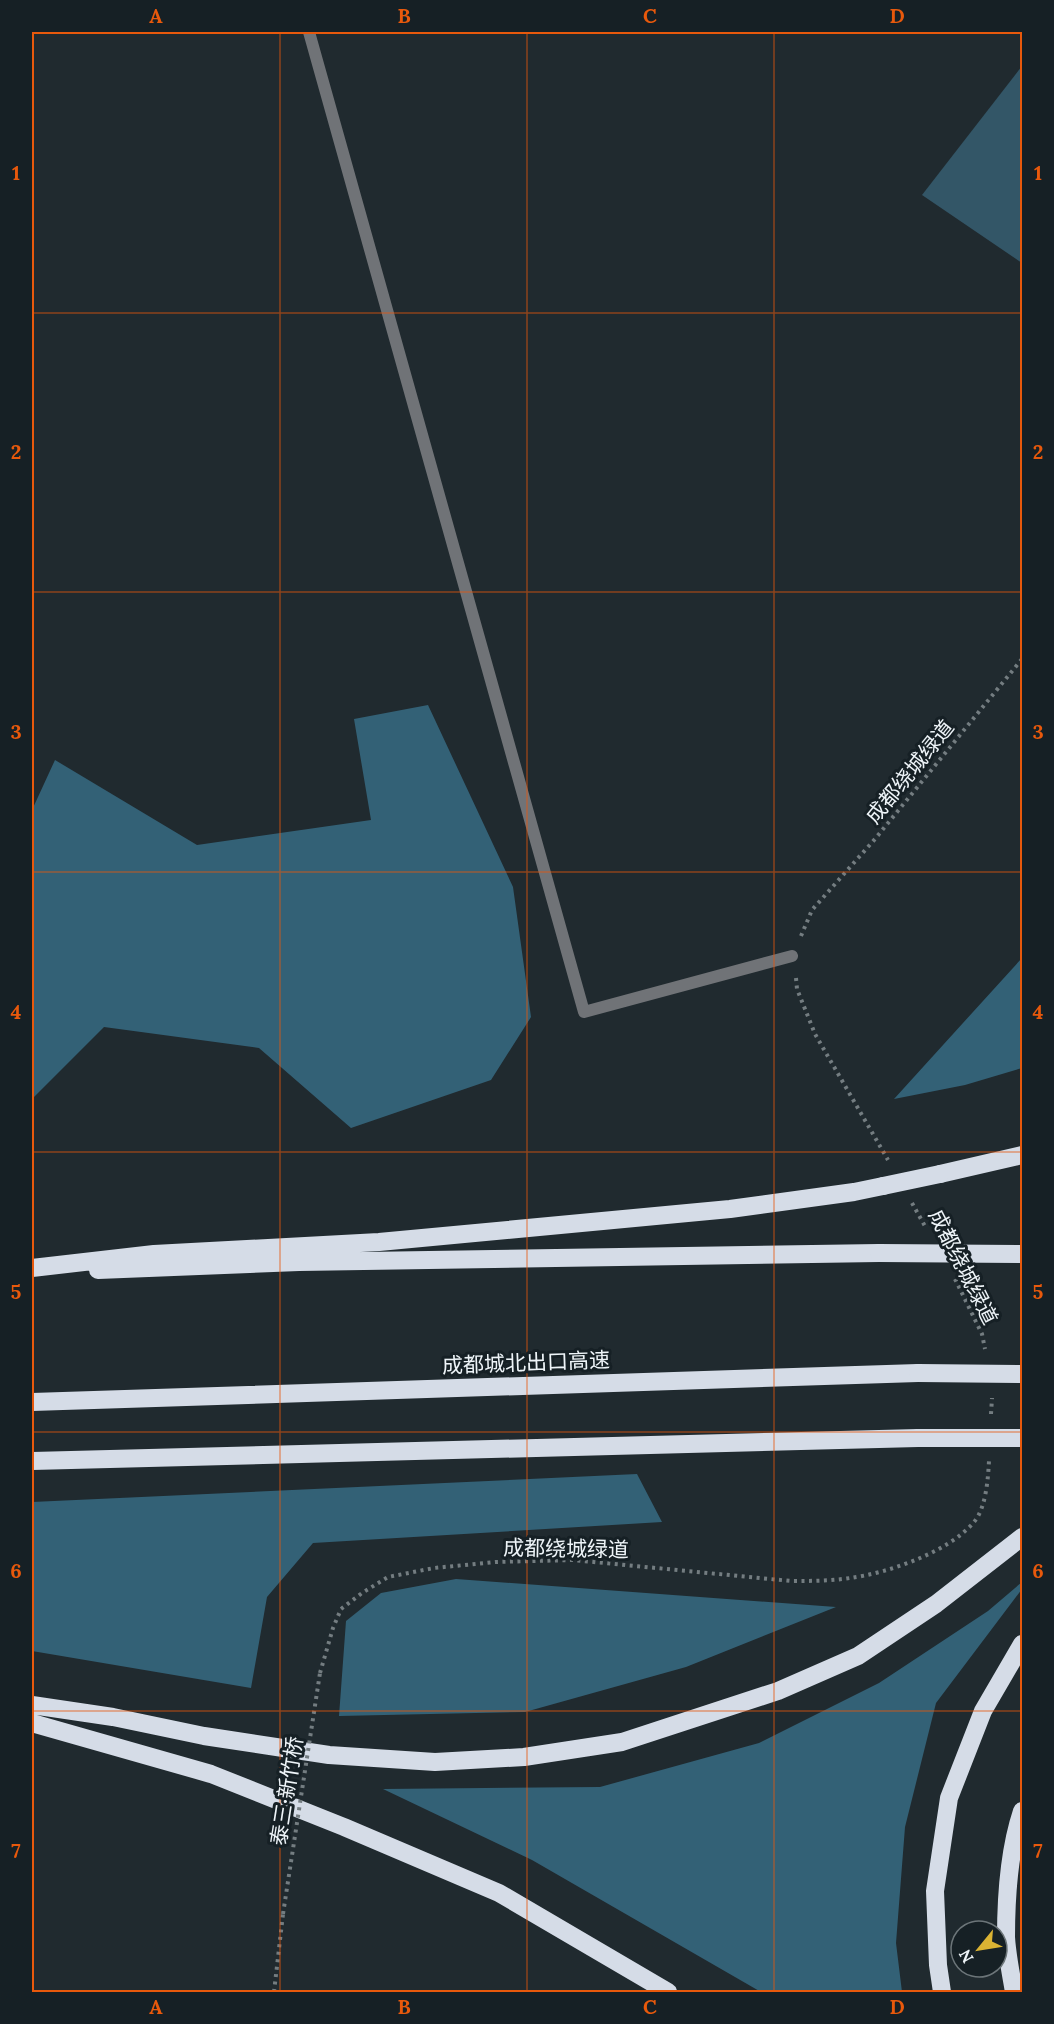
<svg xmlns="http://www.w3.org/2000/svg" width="1054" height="2024" font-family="Lora,'Noto Sans SC',serif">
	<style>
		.green { fill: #335667 }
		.forest { fill: #336176 }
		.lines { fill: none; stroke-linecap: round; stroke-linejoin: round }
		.path { stroke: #747d81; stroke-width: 4; stroke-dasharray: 3 4.5; stroke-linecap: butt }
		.minor { stroke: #707377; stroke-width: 12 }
		.motorway { stroke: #d5dce7; stroke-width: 18 }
		.path-bridge { stroke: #747d81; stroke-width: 4; stroke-dasharray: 3 4.5; stroke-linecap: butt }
		.motorway-bridge { stroke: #d5dce7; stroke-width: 18 }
		.grid { fill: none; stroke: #e8590c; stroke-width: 1.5; stroke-opacity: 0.55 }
		.labels { text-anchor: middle; stroke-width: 6; stroke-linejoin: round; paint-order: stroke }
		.street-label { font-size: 21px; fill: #eef4f8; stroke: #162025 }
		.neatline { fill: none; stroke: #e8590c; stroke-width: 2 }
		.grid-label { font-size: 20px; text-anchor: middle; font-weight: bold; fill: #e8590c }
	</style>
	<rect width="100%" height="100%" fill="#202a2f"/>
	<!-- green -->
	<path class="green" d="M1022 66V263L922 195Z"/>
	<!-- forest -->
	<path class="forest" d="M428 705 513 887 531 1017 491 1080 351 1128 259 1048 104 1027 32 1099V810L55 760 197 845 371 820 354 719Z
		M1022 958V1068L965 1085 894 1099Z
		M637 1474 662 1522 313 1543 267 1597 251 1688 32 1651V1502Z
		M456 1579 836 1607 686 1667 525 1712 339 1716 346 1621 381 1593Z
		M1022 1582V1589L936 1703 905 1827 896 1943 902 1992H761L532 1860 383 1789 600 1787 759 1743 879 1683 988 1611Z"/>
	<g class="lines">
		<!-- path -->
		<path class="path" d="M801 936 812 910 875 839 1022 659
			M796 978 797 989 815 1034 888 1160
			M912 1203 926 1228
			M955 1279 982 1334 985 1349
			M991 1414 992 1398
			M320 1673 333 1628 341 1609 362 1593 388 1577 434 1568 495 1562 573 1560 791 1581C811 1581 830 1581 850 1578 888 1573 949 1552 974 1522 986 1508 988 1479 989 1461
			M274 1992 283 1914"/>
		<!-- minor -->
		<path class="minor" d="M309 32 584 1012 792 956"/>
		<!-- motorway -->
		<path class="motorway" d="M940 1174 1022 1155
			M32 1268 154 1254 379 1242 730 1209 854 1192 883 1186
			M98 1270 299 1262 879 1253
			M32 1402 918 1373
			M32 1461 918 1438
			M32 1705 113 1717 204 1736 329 1755 435 1762 524 1757 622 1742 778 1691 858 1656 936 1604 1022 1537
			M32 1723 211 1774 344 1827 499 1893 668 1992
			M942 1992 938 1965 935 1891 949 1798 983 1711 1022 1644
			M1014 1992C1011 1974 1007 1955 1006 1937 1006 1896 1009 1850 1022 1811"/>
		<!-- path-bridge -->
		<path class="path-bridge" d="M283 1914 320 1673"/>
		<!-- motorway-bridge -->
		<path class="motorway-bridge" d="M883 1186 940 1174
			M879 1253 1022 1254
			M918 1373 1022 1374
			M918 1438H1022"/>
	</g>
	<!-- grid -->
	<path class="grid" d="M280 32V1992M527 32V1992M774 32V1992M32 313H1022M32 592H1022M32 872H1022M32 1152H1022M32 1432H1022M32 1711H1022"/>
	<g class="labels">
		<!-- street labels -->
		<g class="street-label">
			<text transform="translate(910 772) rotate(-51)" y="7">成都绕城绿道</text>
			<text transform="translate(963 1267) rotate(63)" y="7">成都绕城绿道</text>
			<text transform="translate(526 1363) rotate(-2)" y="7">成都城北出口高速</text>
			<text transform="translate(566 1549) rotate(1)" y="7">成都绕城绿道</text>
			<text transform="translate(287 1791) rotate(-81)" y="7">泰三·新竹桥</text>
		</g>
	</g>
	<!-- border -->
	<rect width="1054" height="2024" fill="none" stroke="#162025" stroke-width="66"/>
	<!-- north arrow -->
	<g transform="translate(979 1949) rotate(240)"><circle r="28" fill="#162025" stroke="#6c7579" stroke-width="1.5"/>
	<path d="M0-4.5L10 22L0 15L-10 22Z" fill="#dbb333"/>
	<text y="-9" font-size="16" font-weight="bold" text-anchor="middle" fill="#eef4f8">N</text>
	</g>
	<rect x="33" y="33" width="988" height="1958" class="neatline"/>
	<g class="grid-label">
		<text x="156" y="23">A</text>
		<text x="404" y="23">B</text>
		<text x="650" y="23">C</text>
		<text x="897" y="23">D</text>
		<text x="16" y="180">1</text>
		<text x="1038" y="180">1</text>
		<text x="16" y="459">2</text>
		<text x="1038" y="459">2</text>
		<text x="16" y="739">3</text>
		<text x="1038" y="739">3</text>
		<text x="16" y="1019">4</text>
		<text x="1038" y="1019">4</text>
		<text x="16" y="1299">5</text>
		<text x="1038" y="1299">5</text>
		<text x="16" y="1578">6</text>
		<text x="1038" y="1578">6</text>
		<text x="16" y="1858">7</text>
		<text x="1038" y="1858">7</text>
		<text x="156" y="2014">A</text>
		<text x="404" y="2014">B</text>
		<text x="650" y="2014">C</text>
		<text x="897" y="2014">D</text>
	</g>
</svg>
